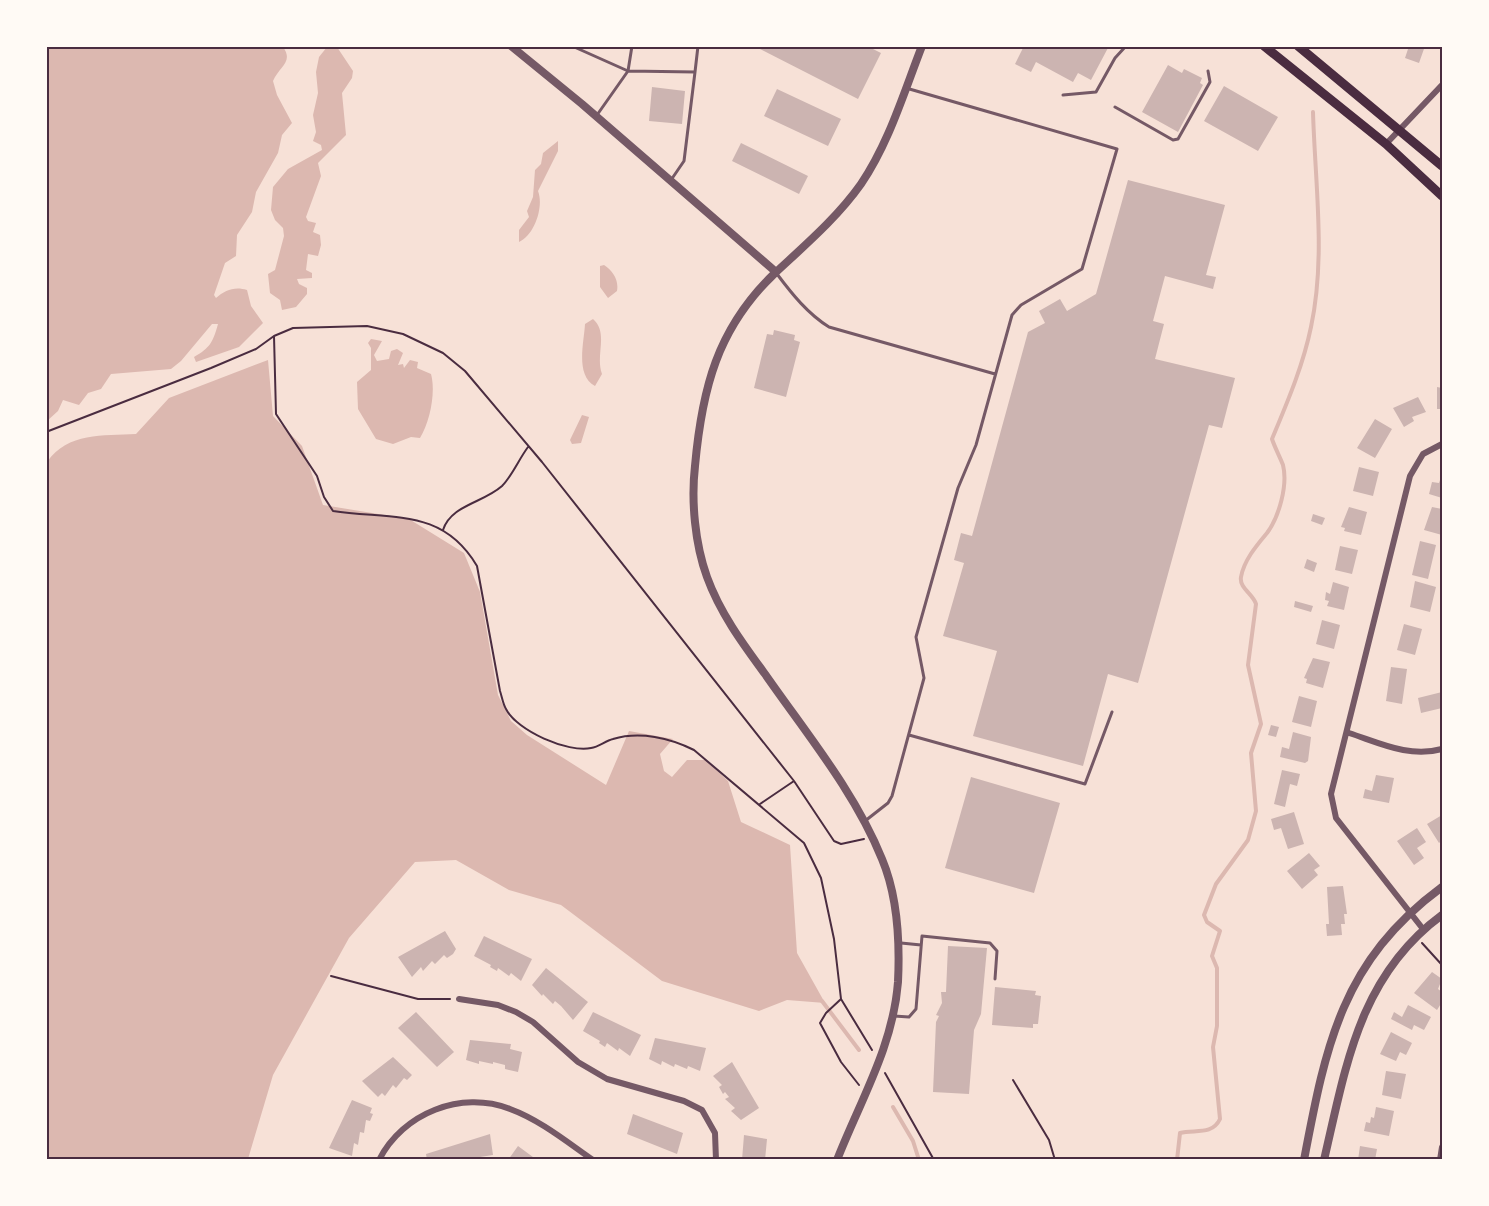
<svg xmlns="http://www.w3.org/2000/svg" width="1489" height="1206" font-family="'PT Sans Narrow',sans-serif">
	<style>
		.water { fill: #dcb8b0 }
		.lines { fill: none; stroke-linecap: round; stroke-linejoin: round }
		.stream { stroke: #dcb8b0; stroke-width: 4 }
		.building { fill: #ccb4b1 }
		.path { stroke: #4a2c40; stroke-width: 2 }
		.service { stroke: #755966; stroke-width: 3 }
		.minor { stroke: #755966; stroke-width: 6 }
		.tertiary { stroke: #755966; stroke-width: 8 }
		.secondary { stroke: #4a2c40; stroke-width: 9 }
		.neatline { fill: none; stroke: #4a2c40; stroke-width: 2 }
	</style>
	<rect width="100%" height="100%" fill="#f7e1d7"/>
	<!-- water -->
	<path class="water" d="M47 46 283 47C294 62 279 67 273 81L277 95 292 123 282 135 278 153 256 192 252 212 237 235 236 256 225 263 214 295 216 298C225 290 235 286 247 290L251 306 263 323 239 347 196 362 194 357C210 348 213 342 218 324H212L181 361 171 369 111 374 101 389 88 393 79 405 63 400 58 411 47 421Z
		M327 47H337L353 71 352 78 342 93 346 135 318 163 321 176 306 217 308 221 316 223 313 232 320 235 321 245 318 256 308 254 306 270 312 273V278L297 279 299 284 307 288V294L296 307 282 310 280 300 270 293 268 274 275 270 284 236 283 228 275 220 271 210 273 187 288 169 322 150 321 145 313 141 316 132 313 115 318 93 316 72 319 57Z
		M558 141V151L538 191C544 206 535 235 519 242V230L529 217 527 211 533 197 535 170 541 164 543 153Z
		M604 265C613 271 619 280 617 291L608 298 600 287V266Z
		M593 319C609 333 595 355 602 374L595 386C575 375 584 343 585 324Z
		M371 339 382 341 374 355 377 361 389 359 391 351 397 349 403 353 398 365 403 364 404 368 410 360 418 362 417 368 431 374C436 392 430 422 420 438L411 437 393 444 376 439 358 409 357 382 371 370V348L368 343Z
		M268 360 273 416 302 446 323 505 409 519 464 553 480 592 498 695 511 721 527 735 606 785 629 731 673 739 660 754 664 771 672 777 687 760H706L728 781 741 822 790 845 797 953 825 1003 787 1000 759 1011 662 981 561 905 509 890 456 860 415 862 349 938 273 1075 248 1159 47 1160V462C68 432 103 436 136 434L169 398Z
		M582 415 589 417 581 443 572 444 570 440Z"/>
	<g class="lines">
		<!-- stream -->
		<path class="stream" d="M822 1001 859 1050
			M893 1107 913 1141 919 1160
			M1177 1160 1180 1133C1194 1129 1212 1136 1220 1119L1213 1047 1217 1026V968L1212 956 1220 931 1207 922 1204 915 1216 884 1248 840 1256 811 1251 753 1261 724 1248 665 1256 604C1253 594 1239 588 1241 577 1244 560 1257 545 1267 533 1279 517 1288 485 1283 465 1280 457 1275 448 1272 439 1287 403 1303 366 1311 327 1326 257 1315 183 1313 112"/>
	</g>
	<!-- building -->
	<path class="building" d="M754 46H867L881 53 858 99Z
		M1024 46H1109L1091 80 1078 73 1073 82 1036 62 1031 72 1015 64Z
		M1409 46H1425L1419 63 1405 58Z
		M1168 65 1182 73 1184 69 1202 78 1200 83 1203 85 1178 132 1142 112Z
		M1224 86 1278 117 1258 151 1204 121Z
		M652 87 685 91 682 124 649 121Z
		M777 89 841 119 828 146 764 116Z
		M741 143 808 176 799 194 732 161Z
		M1128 180 1225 205 1206 275 1216 277 1213 289 1165 276 1153 321 1164 324 1155 359 1235 378 1222 428 1209 425 1138 683 1108 674 1083 766 973 736 997 651 943 636 964 563 954 560 961 533 972 536 1028 332 1045 323 1039 311 1060 299 1067 311 1096 294Z
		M774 330 795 335 794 340 800 342 786 397 754 388 767 334 773 335Z
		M1437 387 1442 388V409H1437Z
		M1418 397 1426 412 1412 417 1414 421 1404 427 1393 408Z
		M1375 419 1392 429 1375 458 1357 448Z
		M1359 467 1379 472 1373 496 1353 491Z
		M1442 474V498L1429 494 1432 482 1439 483Z
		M1349 507 1367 512 1361 535 1344 531 1345 528 1341 527Z
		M1432 507 1442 509V535L1424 530Z
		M1313 514 1325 518 1322 525 1311 521Z
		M1420 541 1436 545 1428 579 1412 575Z
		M1340 546 1358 550 1352 574 1335 570Z
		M1307 559 1317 563 1314 572 1304 568Z
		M1415 581 1436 587 1430 612 1410 607Z
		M1333 582 1349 587 1344 610 1327 606 1329 601 1325 600 1326 592 1330 594Z
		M1295 601 1313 606 1311 612 1294 607Z
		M1322 620 1340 625 1334 649 1316 644Z
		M1404 624 1422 629 1415 655 1397 650Z
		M1313 658 1330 662 1323 688 1306 683 1307 679 1304 678Z
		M1391 667 1407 669 1402 704 1386 701Z
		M1442 692V708L1421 713 1418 698Z
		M1299 696 1317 701 1311 727 1292 722Z
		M1271 725 1279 727 1276 737 1268 735Z
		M1293 732 1311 737 1308 761 1305 763 1280 757 1282 747 1289 749Z
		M1282 770 1300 774 1297 786 1290 784 1285 807 1274 804Z
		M1376 775 1394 778 1389 803 1363 798 1365 789 1372 791Z
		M971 777 1060 803 1034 893 945 868Z
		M1294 812 1304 844 1288 849 1281 828 1274 830 1271 819Z
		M1442 815V840L1439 843 1427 824Z
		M1417 828 1426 842 1417 848 1424 858 1414 865 1397 841Z
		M1309 853 1320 866 1314 870 1318 875 1302 889 1287 871Z
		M1343 886 1347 914H1344L1345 924H1341L1342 935 1327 936 1326 924H1329L1327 887Z
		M445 931 456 949 453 954 447 958 444 955 435 964 432 961 423 971 421 967 412 977 398 957Z
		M484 936 532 959 521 981 511 973 509 976 498 968 497 971 490 967 491 965 474 956Z
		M948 946 987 948 981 1014 974 1030 969 1094 933 1092 936 1022 939 1016 936 1015 942 1003 941 992H946Z
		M546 968 588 1002 573 1020 561 1006 555 1001 553 1004 543 994 542 996 532 985Z
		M1432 972 1442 979 1438 989 1442 992V1002L1437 1010 1414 993Z
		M995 987 1036 991 1035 995 1041 996 1038 1024H1033V1028L992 1025Z
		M1408 1005 1431 1017 1424 1030 1414 1025 1412 1030 1391 1019 1394 1012 1402 1017Z
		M416 1012 454 1052 437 1067 398 1028Z
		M593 1012 641 1035 630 1056 619 1048 618 1051 607 1043 605 1047 599 1043 600 1041 583 1031Z
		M1391 1032 1412 1043 1406 1055 1400 1052 1396 1061 1380 1054Z
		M655 1038 706 1048 700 1071 688 1066 687 1069 675 1064 674 1067 662 1061 661 1065 649 1059Z
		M470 1040 511 1044 510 1049 522 1052 518 1072 505 1069V1065L493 1062V1064L479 1061V1064L466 1060Z
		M393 1057 412 1075 407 1080 404 1078 396 1088 393 1085 385 1096 382 1093 378 1097 362 1081Z
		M732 1062 759 1108 741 1120 731 1111 735 1108 725 1099 729 1097 725 1092 723 1094 719 1087 722 1085 713 1076Z
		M1386 1071 1406 1074 1401 1099 1382 1095Z
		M352 1100 372 1108 370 1113 373 1114 370 1121 366 1120 364 1133 360 1132 358 1145 354 1143 352 1156 329 1148Z
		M1376 1107 1394 1111 1389 1136 1364 1131 1366 1122 1370 1123 1371 1117 1374 1118Z
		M633 1114 683 1133 677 1154 627 1134Z
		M490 1134 493 1155 480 1157 481 1160H427L426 1154Z
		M744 1135 767 1139 765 1160H742Z
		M518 1146 537 1160H508Z
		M1360 1146 1377 1149 1375 1160H1358Z"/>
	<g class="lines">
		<!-- path -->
		<path class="path" d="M274 336 276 414 317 476 324 497 333 511C391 520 442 507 477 566L500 691C502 697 503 704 506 709 517 731 568 753 591 748 599 747 605 741 613 739 640 731 670 738 694 750L804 843 821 878 834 939 841 999 872 1050
			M46 432 211 368 256 349 274 336 293 328 367 326 403 334 443 353 465 371 542 462 794 781 834 841 841 844 864 839
			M443 530C451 505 483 503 502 486 512 476 519 459 528 447
			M760 804 794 781
			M1422 943 1442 965
			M331 976 418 999H450
			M841 999 826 1013 820 1023 841 1062 859 1085
			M885 1073 934 1160
			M1013 1080 1049 1140 1055 1160"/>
		<!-- service -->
		<path class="service" d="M572 46 628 71 695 72 698 46
			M1063 95 1096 92 1115 58 1126 46
			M1115 107 1173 140 1178 139 1210 82 1208 71
			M597 115 628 71 632 46
			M671 180 684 161 695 72
			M777 274C792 294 808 314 829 327L995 374
			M909 735 1085 784 1112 712
			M865 821 888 803 892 796 924 678 916 637 958 488 976 445 1012 315 1021 305 1082 269 1117 149 906 88
			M901 943 921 945
			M894 1016 909 1017 916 1009 922 936 990 943 997 951 995 979"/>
		<!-- minor -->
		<path class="minor" d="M1386 144 1442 85
			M1349 733C1380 743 1409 758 1442 749
			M1423 929 1336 818 1331 794 1410 476 1423 454 1442 444
			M459 999 498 1005 516 1012 533 1022 578 1062 607 1079 684 1101 702 1110 715 1133 716 1160
			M379 1160C403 1113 461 1090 510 1109 540 1120 567 1142 593 1160
			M1440 1160 1442 1147"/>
		<!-- tertiary -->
		<path class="tertiary" d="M511 46 582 104 776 272
			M837 1160C860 1101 893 1047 898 982 900 941 898 897 882 859 855 792 806 733 765 674 743 644 720 613 707 577 695 544 691 501 695 466 702 389 717 329 774 274 804 246 837 218 861 184 889 143 904 92 922 46
			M1304 1160C1326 1044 1342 961 1442 887
			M1324 1160C1346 1066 1359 976 1442 915"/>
		<!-- secondary -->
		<path class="secondary" d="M1264 46 1386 144 1442 196
			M1298 46 1442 166"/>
	</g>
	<!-- border -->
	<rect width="1489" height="1206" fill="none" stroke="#fffaf5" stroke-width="96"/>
	<rect x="48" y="48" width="1393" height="1110" class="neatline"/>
</svg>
